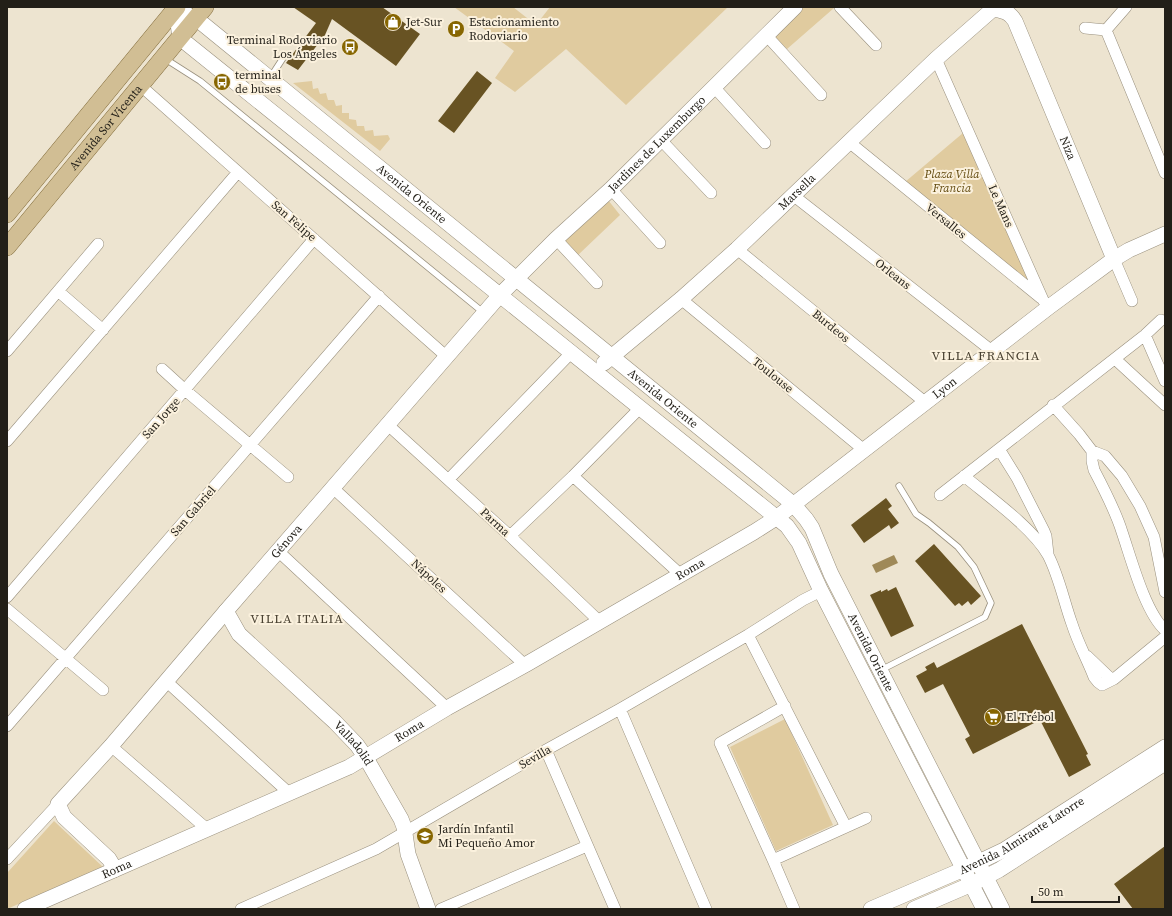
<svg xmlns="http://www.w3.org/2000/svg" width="1172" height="916" font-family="'Source Serif 4',serif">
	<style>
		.green { fill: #e0cb9f }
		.water { fill: #9f8958 }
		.building { fill: #685323 }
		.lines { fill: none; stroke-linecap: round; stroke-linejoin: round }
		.lane-casing { stroke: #99907e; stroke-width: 7 }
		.street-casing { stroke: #99907e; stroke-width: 12 }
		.secondary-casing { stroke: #99907e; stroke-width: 16 }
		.primary-casing { stroke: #806a3a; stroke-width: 18 }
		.lane { stroke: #fff; stroke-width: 5.5 }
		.street { stroke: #fff; stroke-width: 11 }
		.secondary { stroke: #fff; stroke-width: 15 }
		.primary { stroke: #d1be94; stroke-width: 17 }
		.labels { text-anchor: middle; stroke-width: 4; stroke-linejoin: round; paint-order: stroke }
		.poi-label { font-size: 12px; fill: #221f18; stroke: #fbf1dd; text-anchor: start }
		.street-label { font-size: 12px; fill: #221f18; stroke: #fbf1dd }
		.park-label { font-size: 12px; font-style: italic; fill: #654d11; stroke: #fbf1dd }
		.neighbourhood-label { font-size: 13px; letter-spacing: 1px; fill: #494131; stroke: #fbf1dd }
	</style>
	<rect width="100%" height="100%" fill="#ede4d0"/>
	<!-- green -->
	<path class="green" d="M454 7H513L536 25 550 7H728L626 105 566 49 515 92 495 78 514 51Z
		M800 7 834 8 787 49 772 34Z
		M312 81 313 89 318 88 320 94 326 93 328 100H334L336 106 342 105V113H349V119L356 120 357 126H364L365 131 373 130 374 136 388 135 390 139 380 151 293 83Z
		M963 133 1030 283 905 182Z
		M604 195 620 215 577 256 562 239Z
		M785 719 833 825 776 851 730 747Z
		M54 821 103 867 7 909V873Z"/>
	<!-- water -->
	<path class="water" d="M894 555 898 563 876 573 872 565Z"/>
	<!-- building -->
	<path class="building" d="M293 7H382L420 34 396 66 332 19 325 35 298 70 286 63 316 23Z
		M477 71 492 83 454 133 438 121Z
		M886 498 892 506 888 509 899 523 891 529 889 525 864 543 851 525Z
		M934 544 981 596 971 605 968 601 962 606 959 603 955 606 915 561Z
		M896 587 914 626 891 637 870 595 881 590V592L887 589 888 591Z
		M1022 624 1088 754 1086 755 1091 765 1069 777 1040 720 973 754 965 739 970 736 943 684 925 693 916 676 927 670 925 667 934 662 937 668Z
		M1165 846V909H1133L1114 884Z"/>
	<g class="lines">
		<!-- lane casing -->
		<g class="lane-casing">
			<path id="lane" d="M164 58 200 81 484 313
				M270 78 285 55
				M881 670 985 617 991 603 974 567 958 547 929 523 916 514 899 486"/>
		</g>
		<!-- street casing -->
		<g class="street-casing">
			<path id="street" d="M840 7 876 45
				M1085 28 1106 30 1165 173
				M1106 30 1126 7
				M766 35 821 95
				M936 59 1043 300 1049 307
				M141 86 447 357
				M714 87 765 143
				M661 140 711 193
				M849 142 1041 298
				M611 189 660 243
				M794 196 992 351
				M556 239 597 283
				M737 249 926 403
				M1114 259 1132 301
				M58 291 103 330
				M681 299 864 450
				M1145 335 1165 381
				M7 351 98 244
				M1115 359 1165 405
				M162 369 185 390 288 477
				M1053 405 1079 434 1092 451V461L1094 470C1104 489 1116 512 1122 532 1131 558 1145 612 1165 630
				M388 425 510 536 599 621
				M7 441 238 172
				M999 449 1017 478 1044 531 1046 536 1048 554
				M1092 451 1105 456 1122 476 1140 506 1154 537 1165 592
				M573 476 681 575
				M964 476C988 496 1033 528 1048 555 1059 576 1064 602 1072 624 1078 643 1087 659 1094 677L1098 682 1102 685 1114 679 1165 637
				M449 479 571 353
				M333 488 525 665
				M940 495 1145 335 1161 320
				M510 536 573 476 640 408
				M278 551 447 708
				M7 597 314 239
				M7 609 103 690
				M748 635 846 827
				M1087 656 1109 677 1114 679
				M166 681 289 793
				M785 706 720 743 773 860 794 909
				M620 709 706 909
				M7 726 379 296
				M111 746 207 829
				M546 750 615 909
				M7 859 58 804
				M773 860 866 818
				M241 909 376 849 546 750 620 709 748 635 803 600 821 591
				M441 909 587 846"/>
		</g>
		<!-- secondary casing -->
		<g class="secondary-casing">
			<g id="secondary">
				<path id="s1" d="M176 9 196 19 203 24 793 504 806 519 812 528 831 574 1002 909"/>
				<path d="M176 9 180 38 787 526 799 543 821 591 984 909"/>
				<path id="s2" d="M604 363 681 299 737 249 936 59 993 9C1003 11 1009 11 1015 21L1114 259"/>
				<path id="s3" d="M226 611 239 634 335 722 357 745 366 758 401 819 404 827 408 854 428 909"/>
				<path id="s4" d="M114 870 112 864 109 859 64 817 58 804 111 746 226 611 500 295 556 239 611 189 795 7"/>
				<path id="s5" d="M25 909 349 767 447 708 525 665 754 532 776 518 1049 307 1114 259 1129 250 1165 234"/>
				<path id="s6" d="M871 909 964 869 1004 850 1165 747"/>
				<path d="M914 909 972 884 999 870 1165 763"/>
			</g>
		</g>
		<!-- primary casing -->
		<g class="primary-casing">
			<g id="primary">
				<path d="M7 214 177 7"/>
				<path id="s7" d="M7 247 205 7"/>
			</g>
		</g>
		<!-- lane -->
		<use href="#lane" class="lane"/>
		<!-- street -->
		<use href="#street" class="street"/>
		<!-- secondary -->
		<use href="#secondary" class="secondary"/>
		<!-- primary -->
		<use href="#primary" class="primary"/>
	</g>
	<!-- icons -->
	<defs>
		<g id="shop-disc" transform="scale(0.9)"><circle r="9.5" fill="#876601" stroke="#fbf1dd"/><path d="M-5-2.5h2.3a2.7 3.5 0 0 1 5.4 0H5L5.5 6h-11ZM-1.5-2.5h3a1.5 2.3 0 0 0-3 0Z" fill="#fff"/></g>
		<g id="parking-disc" transform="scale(0.9)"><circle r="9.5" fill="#876601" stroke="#fbf1dd"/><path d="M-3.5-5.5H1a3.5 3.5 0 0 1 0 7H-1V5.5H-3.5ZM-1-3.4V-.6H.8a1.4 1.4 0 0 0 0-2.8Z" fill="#fff"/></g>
		<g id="bus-disc" transform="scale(0.9)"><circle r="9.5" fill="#876601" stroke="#fbf1dd"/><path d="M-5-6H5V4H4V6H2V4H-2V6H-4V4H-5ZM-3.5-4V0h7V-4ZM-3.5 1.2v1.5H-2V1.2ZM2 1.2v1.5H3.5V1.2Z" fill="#fff"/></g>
		<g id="supermarket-disc" transform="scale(0.9)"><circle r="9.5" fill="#876601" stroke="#fbf1dd"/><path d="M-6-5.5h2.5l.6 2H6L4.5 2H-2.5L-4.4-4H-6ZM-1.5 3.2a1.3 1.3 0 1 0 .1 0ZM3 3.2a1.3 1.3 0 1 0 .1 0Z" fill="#fff"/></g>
		<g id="school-disc" transform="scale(0.9)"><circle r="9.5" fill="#876601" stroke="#fbf1dd"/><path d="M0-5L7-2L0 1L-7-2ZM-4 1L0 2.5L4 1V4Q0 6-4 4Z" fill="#fff"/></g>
	</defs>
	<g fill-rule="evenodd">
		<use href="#shop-disc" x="393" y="22"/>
		<use href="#parking-disc" x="456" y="29"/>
		<use href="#bus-disc" x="350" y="47"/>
		<use href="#bus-disc" x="222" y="82"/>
		<use href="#supermarket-disc" x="993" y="717"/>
		<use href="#school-disc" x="425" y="836"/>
	</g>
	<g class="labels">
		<!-- poi labels -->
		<g class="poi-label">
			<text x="406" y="26">Jet-Sur</text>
			<text x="469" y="26">Estacionamiento<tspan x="469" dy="14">Rodoviario</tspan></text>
			<text x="337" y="44" text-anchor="end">Terminal Rodoviario<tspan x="337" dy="14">Los Ángeles</tspan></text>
			<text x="235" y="79">terminal<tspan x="235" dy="14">de buses</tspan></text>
			<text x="1006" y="721">El Trébol</text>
			<text x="438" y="833">Jardín Infantil<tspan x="438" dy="14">Mi Pequeño Amor</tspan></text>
		</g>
		<!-- street labels -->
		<g class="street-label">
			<text dy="4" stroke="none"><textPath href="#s7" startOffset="155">Avenida Sor Vicenta</textPath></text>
			<text dy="4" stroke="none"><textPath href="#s4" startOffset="980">Jardines de Luxemburgo</textPath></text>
			<text dy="4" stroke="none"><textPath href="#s2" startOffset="690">Niza</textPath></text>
			<text dy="4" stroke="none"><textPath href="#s2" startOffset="258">Marsella</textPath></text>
			<text dy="4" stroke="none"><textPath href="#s1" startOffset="300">Avenida Oriente</textPath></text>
			<text transform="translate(1001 206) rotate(66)" y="4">Le Mans</text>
			<text transform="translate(294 221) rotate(41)" y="4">San Felipe</text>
			<text transform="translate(946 221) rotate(39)" y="4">Versalles</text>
			<text transform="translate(893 274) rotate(38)" y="4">Orleans</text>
			<text transform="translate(831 326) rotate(39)" y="4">Burdeos</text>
			<text transform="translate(773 375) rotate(39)" y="4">Toulouse</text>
			<text dy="4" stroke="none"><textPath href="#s5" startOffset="1061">Lyon</textPath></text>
			<text dy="4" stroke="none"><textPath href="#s1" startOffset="624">Avenida Oriente</textPath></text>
			<text transform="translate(161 418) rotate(-49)" y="4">San Jorge</text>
			<text transform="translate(193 511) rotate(-49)" y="4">San Gabriel</text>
			<text transform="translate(495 522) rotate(43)" y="4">Parma</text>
			<text dy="4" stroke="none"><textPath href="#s4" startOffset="436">Génova</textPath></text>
			<text dy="4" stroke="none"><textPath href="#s5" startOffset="748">Roma</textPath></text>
			<text transform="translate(429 576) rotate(43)" y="4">Nápoles</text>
			<text dy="4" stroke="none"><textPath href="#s1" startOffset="960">Avenida Oriente</textPath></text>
			<text dy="4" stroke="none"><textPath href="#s5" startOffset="424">Roma</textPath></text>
			<text dy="4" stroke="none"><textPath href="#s3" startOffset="185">Valladolid</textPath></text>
			<text transform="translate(535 757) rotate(-30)" y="4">Sevilla</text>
			<text dy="4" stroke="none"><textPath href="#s6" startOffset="168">Avenida Almirante Latorre</textPath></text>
			<text dy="4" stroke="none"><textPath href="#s5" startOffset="100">Roma</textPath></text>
		</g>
		<!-- park labels -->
		<g class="park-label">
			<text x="952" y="178">Plaza Villa<tspan x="952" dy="14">Francia</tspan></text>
		</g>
		<!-- neighbourhood labels -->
		<g class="neighbourhood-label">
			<text x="986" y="360">VILLA FRANCIA</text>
			<text x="297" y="623">VILLA ITALIA</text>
		</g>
	</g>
	<!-- border -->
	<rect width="1172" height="916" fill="none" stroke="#221f18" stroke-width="16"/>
	<!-- scale -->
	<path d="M1032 896v6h87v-6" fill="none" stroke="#221f18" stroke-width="2"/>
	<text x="1038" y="896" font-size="12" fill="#221f18" stroke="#fbf1dd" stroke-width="3" paint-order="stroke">50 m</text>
</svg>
